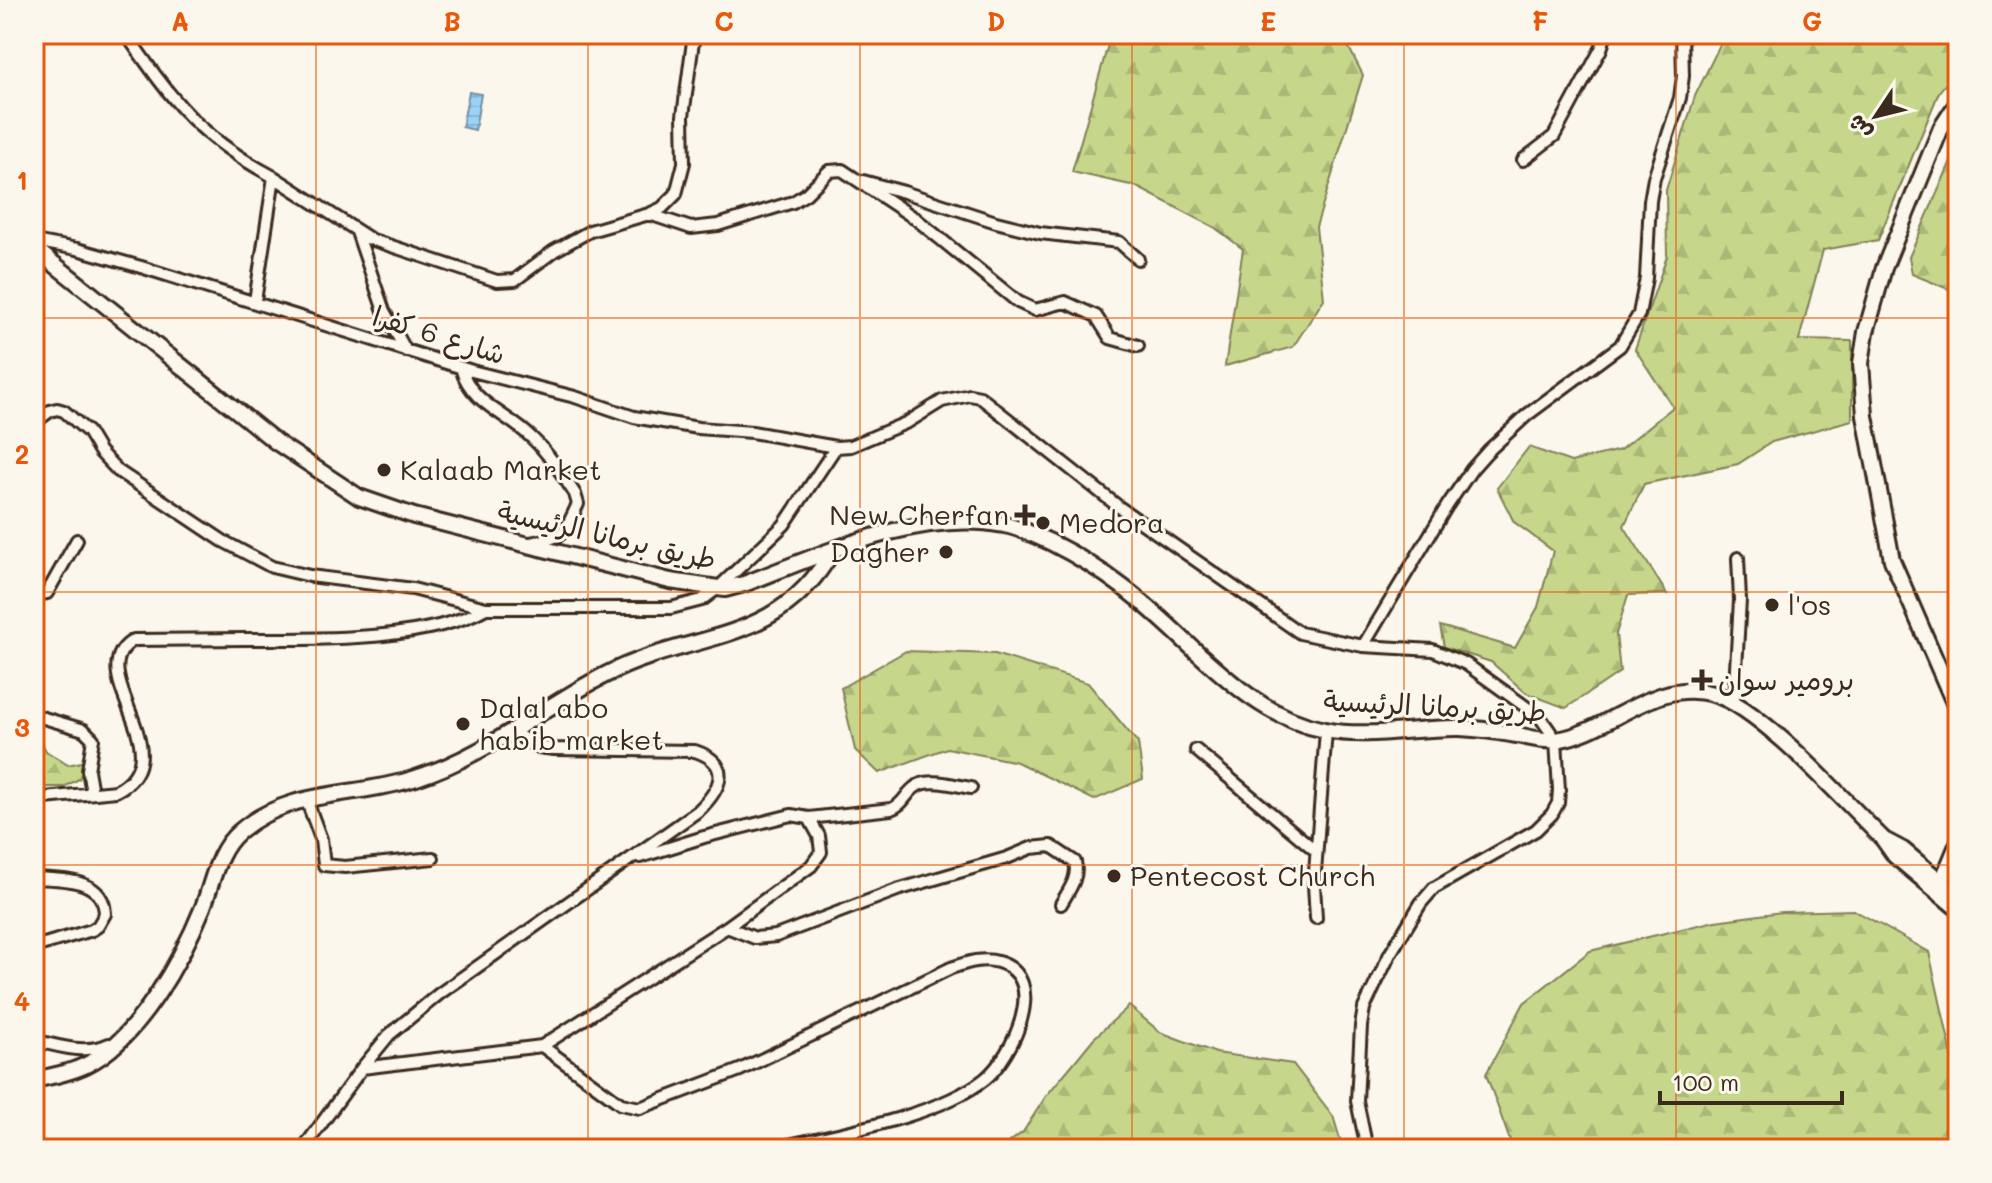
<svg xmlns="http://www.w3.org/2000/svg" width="1992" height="1183" font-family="Mali,'Playpen Sans Arabic',sans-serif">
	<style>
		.forest { fill: url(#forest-firs); stroke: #808055; stroke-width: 2 }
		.water { fill: url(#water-rules); stroke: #748fa2; stroke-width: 2 }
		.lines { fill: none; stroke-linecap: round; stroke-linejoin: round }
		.street-casing { stroke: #3b2a1e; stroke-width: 16 }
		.secondary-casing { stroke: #3b2a1e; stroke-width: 20 }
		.street { stroke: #fbf7ec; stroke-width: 10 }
		.secondary { stroke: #fbf7ec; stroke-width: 14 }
		.grid { fill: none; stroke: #e8590c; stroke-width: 2; stroke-opacity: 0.55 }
		.poi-dot { fill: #3b2a1e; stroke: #fbf7ec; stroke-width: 3 }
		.labels { text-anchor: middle; stroke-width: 6; stroke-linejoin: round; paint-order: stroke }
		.street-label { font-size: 28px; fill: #3b2a1e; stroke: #fbf7ec }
		.poi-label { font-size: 28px; fill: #3b2a1e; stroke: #fbf7ec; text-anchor: start }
		.neatline { fill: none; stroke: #e8590c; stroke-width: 3 }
		.grid-label { font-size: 26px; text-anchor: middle; font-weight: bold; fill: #e8590c }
	</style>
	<defs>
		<pattern id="forest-firs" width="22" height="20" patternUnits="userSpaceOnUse" patternTransform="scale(2)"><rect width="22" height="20" fill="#c6d78c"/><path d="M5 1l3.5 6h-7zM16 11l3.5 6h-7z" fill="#abb978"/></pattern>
		<pattern id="water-rules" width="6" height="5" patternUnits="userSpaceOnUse" patternTransform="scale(2)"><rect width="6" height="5" fill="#9ad3fa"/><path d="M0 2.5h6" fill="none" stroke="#86b5d6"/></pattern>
	</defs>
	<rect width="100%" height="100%" fill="#fbf7ec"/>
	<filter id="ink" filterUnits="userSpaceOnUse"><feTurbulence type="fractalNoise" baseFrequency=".0125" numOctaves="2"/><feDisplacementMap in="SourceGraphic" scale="16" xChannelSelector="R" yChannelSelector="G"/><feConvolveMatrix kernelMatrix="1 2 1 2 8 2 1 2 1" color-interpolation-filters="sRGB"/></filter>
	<g filter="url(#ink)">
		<!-- forest -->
		<path class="forest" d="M1111 34H1342L1363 75 1316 227 1324 299 1293 347 1225 366 1243 249 1214 227 1135 186 1072 172Z
			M1725 34H1958V68L1939 92 1878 240 1823 250 1799 340 1852 341V420L1772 442 1738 464 1644 484 1624 526 1667 594 1628 595 1616 634 1620 672 1566 708 1526 693 1491 662 1444 647 1440 626 1515 648 1538 607 1553 551 1514 522 1497 488 1529 447 1571 462 1620 450 1673 407 1635 349 1667 256 1666 190 1695 96Z
			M1958 145V285L1951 290 1912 274 1909 257Z
			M906 651 995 654 1088 683 1138 743 1143 779 1094 800 1017 762 947 748 879 773 855 750 841 688Z
			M34 726 46 751 68 765 86 761 79 779 64 787H34Z
			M1854 910 1929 952 1954 1064 1958 1070V1149H1513L1486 1074 1524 1003 1590 951 1715 921 1782 912Z
			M1129 1006 1160 1032 1216 1053 1293 1064 1333 1116 1343 1149H1000L1023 1132 1046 1096 1076 1060 1093 1039Z"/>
		<!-- water -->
		<path class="water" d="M469 92 481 94 475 130 462 127Z"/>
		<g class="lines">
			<!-- street casing -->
			<g class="street-casing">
				<path id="street" d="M126 34C174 103 199 137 274 177L255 301
					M1523 160 1554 136 1601 49 1606 34
					M274 177 370 239 497 281 515 280 554 251 590 231 649 214 662 208 676 194 684 163 683 116 694 34
					M863 181 904 192 996 222 1040 233 1119 242 1138 259
					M649 214 691 228 718 225 793 202 806 194 829 171 842 170 916 219 1018 302 1035 310 1065 302 1096 316 1110 338 1138 346
					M357 232 384 311 406 351
					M34 241 77 249 141 267 472 371 575 397 634 417 698 428 752 432 836 447 851 446 908 422 942 401 970 395 980 397 1119 507 1300 633 1363 646 1433 650 1466 664 1540 717 1556 740 1559 790 1558 803 1552 814 1536 830 1434 888 1421 903 1390 954 1364 1008 1361 1026 1357 1101 1367 1149
					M461 368C471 404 507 413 532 438 549 454 562 474 575 494L578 504C562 537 566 536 530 543
					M34 423 50 411 57 409 64 411 88 432 100 452 118 471 223 541 272 567 310 576 413 589 486 608H671L702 600 718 588 784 525 836 447
					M34 588 41 594 47 593 77 540
					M1363 646 1447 506 1472 469 1488 451 1527 415 1620 346 1639 314 1646 278 1650 201 1654 178 1680 98 1683 76 1682 34
					M1734 702 1740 600 1738 558
					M34 715 84 730 93 739 88 770 92 793
					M1196 750 1316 851
					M34 799 116 791C187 754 78 671 134 640 171 640 208 639 245 639 313 639 427 642 486 608
					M306 799 321 839 324 865 345 867 433 858
					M809 818 891 809C903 805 905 795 914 788 927 776 956 786 971 788
					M34 878C61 880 104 877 105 914L98 926 92 930 34 947
					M1316 918 1314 885 1326 731
					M727 927 755 938 776 936 897 890 1007 858 1031 848 1051 846 1075 862C1079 878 1069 890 1061 904
					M34 1040C57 1046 86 1055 109 1044
					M542 1046 727 927 811 866 821 852 819 836 809 818 791 815 704 837 640 857
					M362 1068 389 1035 439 994 698 811C720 790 734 764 695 751L554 749 537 747 513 732
					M303 1149 362 1068 542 1046 621 1104 640 1108 740 1070 951 968C966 963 982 957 998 962 1051 977 1012 1057 985 1079 936 1118 833 1134 772 1149"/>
			</g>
			<!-- secondary casing -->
			<g class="secondary-casing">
				<path id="secondary" d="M1958 102 1941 128 1884 268 1866 332 1861 363 1865 416 1892 560 1958 712
					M34 248 276 442 359 497 414 516 670 581 725 589 744 584C821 555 919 508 1004 525 1021 528 1037 536 1052 543 1106 570 1143 601 1186 642 1227 680 1268 719 1325 730 1369 739 1416 727 1460 728 1477 729 1495 731 1511 734 1526 736 1541 742 1556 740 1611 732 1653 677 1713 694 1760 706 1846 803 1883 839L1895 856 1958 909
					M1886 841 1903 850 1958 896
					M1938 891 1958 843
					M34 1080C52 1076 70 1073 86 1065 138 1040 182 959 203 907 213 881 217 851 239 832 289 788 356 798 416 778 490 754 540 708 607 674 693 630 777 648 833 550"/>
			</g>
			<!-- street -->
			<use href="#street" class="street"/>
			<!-- secondary -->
			<use href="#secondary" class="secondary"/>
		</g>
	</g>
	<!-- grid -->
	<path class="grid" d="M316 34V1149M588 34V1149M860 34V1149M1132 34V1149M1404 34V1149M1676 34V1149M34 318H1958M34 592H1958M34 865H1958"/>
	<!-- markers -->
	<g class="poi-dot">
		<circle cx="384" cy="470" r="8"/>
		<path d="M1021 503h8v8h8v8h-8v8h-8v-8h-8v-8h8z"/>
		<circle cx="1043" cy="523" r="8"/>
		<circle cx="946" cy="552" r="8"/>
		<circle cx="1772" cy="605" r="8"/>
		<path d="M1698 668h8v8h8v8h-8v8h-8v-8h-8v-8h8z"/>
		<circle cx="463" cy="724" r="8"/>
		<circle cx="1114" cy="876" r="8"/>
	</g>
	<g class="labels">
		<!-- street labels -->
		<g class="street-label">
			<text transform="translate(439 335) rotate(17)" y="10">شارع 6 كفرا</text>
			<text transform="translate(607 535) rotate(13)" y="10">طريق برمانا الرئيسية</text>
			<text transform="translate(1435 706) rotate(3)" y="10">طريق برمانا الرئيسية</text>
		</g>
		<!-- poi labels -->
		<g class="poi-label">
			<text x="400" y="480">Kalaab Market</text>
			<text x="1009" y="525" text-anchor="end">New Cherfan</text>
			<text x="1059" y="533">Medora</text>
			<text x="930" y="562" text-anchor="end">Dagher</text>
			<text x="1788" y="615">l'os</text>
			<text x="1718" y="690">برومير سوان</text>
			<text x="479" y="718">Dalal abo<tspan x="479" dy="32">habib market</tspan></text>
			<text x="1130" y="886">Pentecost Church</text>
		</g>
	</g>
	<!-- margin -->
	<rect width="1992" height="1183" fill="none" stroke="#fbf7ec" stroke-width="88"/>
	<!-- north arrow -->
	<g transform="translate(1876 116) rotate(235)" stroke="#fbf7ec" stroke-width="6" paint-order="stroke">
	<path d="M0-6L14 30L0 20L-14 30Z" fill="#3b2a1e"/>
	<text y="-12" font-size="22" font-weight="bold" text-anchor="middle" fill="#3b2a1e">ش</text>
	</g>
	<!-- scale -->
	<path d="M1660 1091v12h182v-12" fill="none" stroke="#3b2a1e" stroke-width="4"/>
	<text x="1672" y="1091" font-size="24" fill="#3b2a1e" stroke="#fbf7ec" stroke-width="6" paint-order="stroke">100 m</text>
	<rect x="44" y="44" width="1904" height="1095" class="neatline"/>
	<g class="grid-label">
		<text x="180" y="31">A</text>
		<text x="452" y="31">B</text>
		<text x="724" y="31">C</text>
		<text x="996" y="31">D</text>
		<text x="1268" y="31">E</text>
		<text x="1540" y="31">F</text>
		<text x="1812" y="31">G</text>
		<text x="22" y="190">1</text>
		<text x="22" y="464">2</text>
		<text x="22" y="737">3</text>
		<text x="22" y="1011">4</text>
	</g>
</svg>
